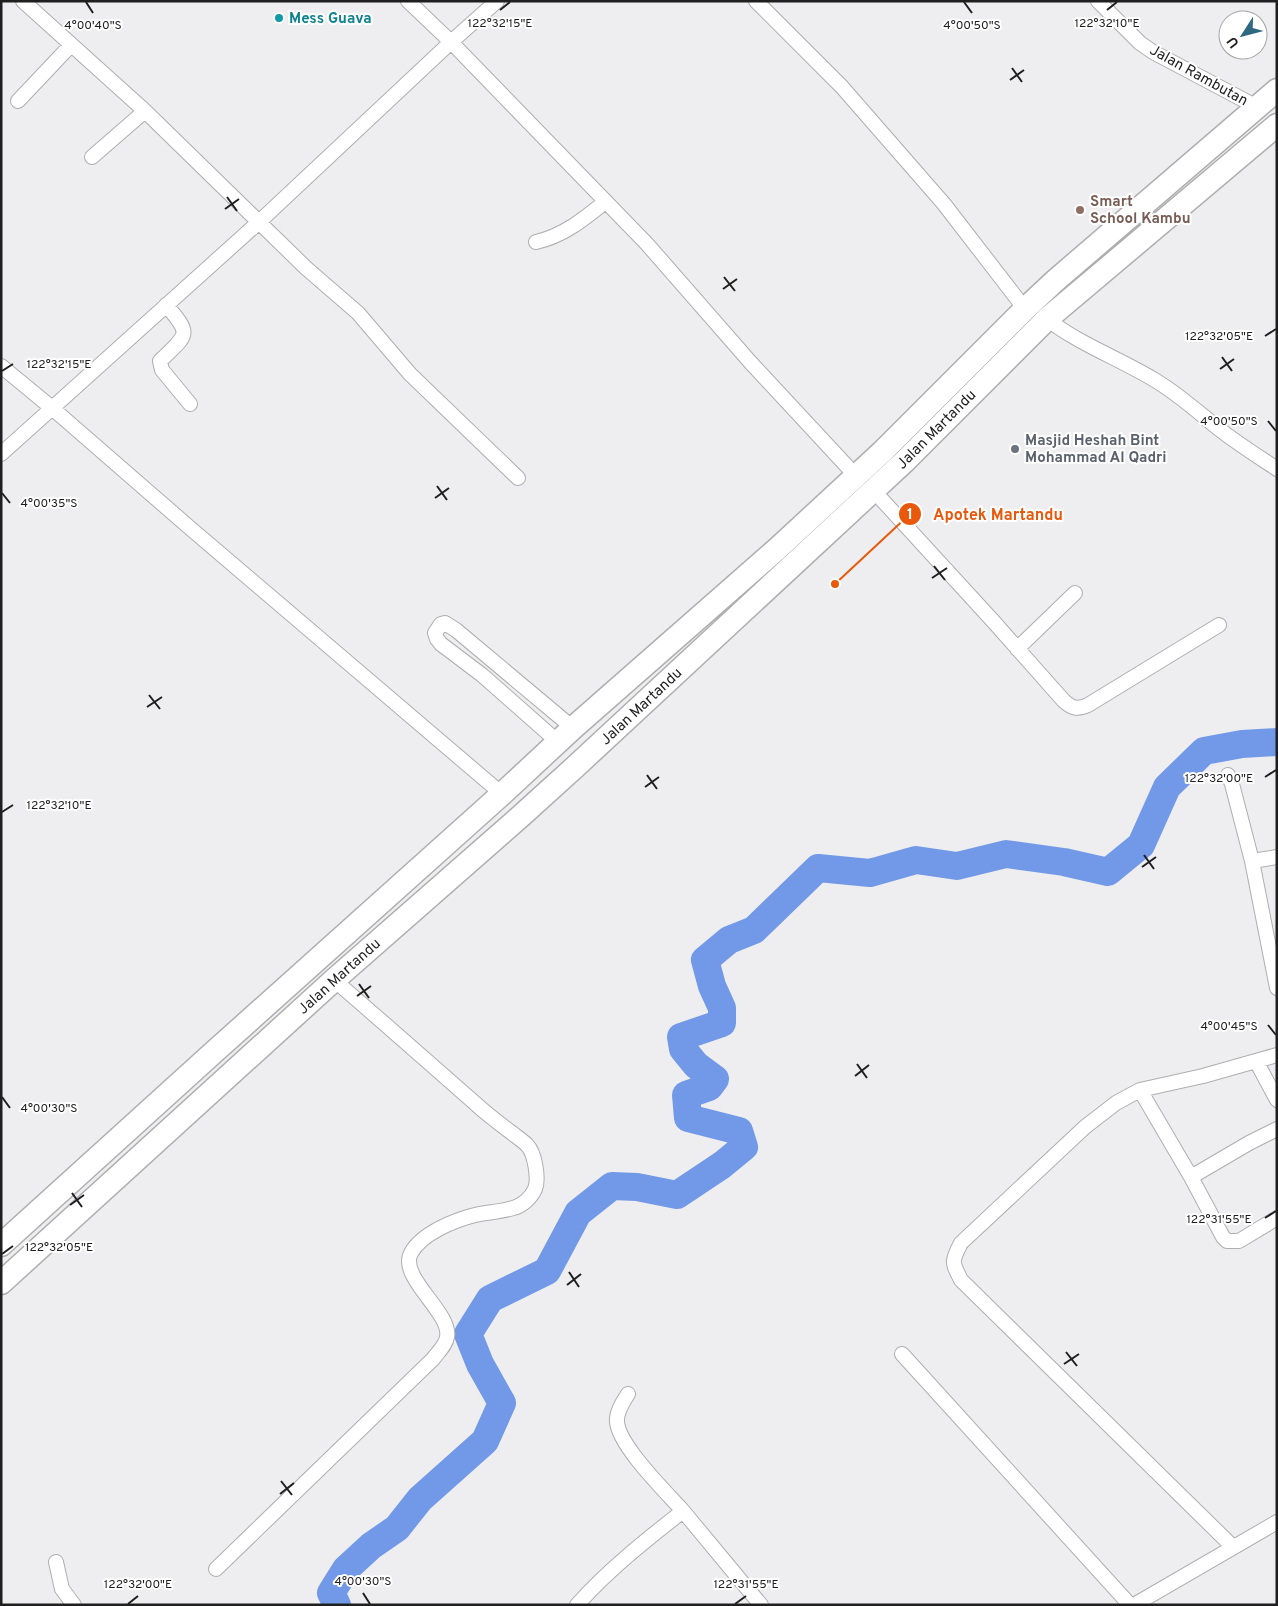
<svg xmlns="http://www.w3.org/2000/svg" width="1278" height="1606" font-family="Overpass,sans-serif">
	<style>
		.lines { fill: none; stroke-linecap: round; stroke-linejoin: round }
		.river { stroke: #7199e7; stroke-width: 28 }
		.minor-casing { stroke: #aeaeb0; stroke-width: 16 }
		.trunk-casing { stroke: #aeaeb0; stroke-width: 25 }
		.minor { stroke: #fff; stroke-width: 14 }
		.trunk { stroke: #fff; stroke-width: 22 }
		.ticks { fill: none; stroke: #1f1f1f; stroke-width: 2 }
		.culture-dot { fill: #0f9aa8; stroke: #fff; stroke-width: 2 }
		.education-dot { fill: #8d6e63; stroke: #fff; stroke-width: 2 }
		.worship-dot { fill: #6b7280; stroke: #fff; stroke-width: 2 }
		.labels { text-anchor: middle; stroke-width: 4; stroke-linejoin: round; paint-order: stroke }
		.culture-label { font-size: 15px; font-weight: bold; fill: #0d838f; stroke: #fff; text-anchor: start }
		.street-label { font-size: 15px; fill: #1f1f1f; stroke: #fff }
		.education-label { font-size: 15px; font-weight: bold; fill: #785e54; stroke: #fff; text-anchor: start }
		.worship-label { font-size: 15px; font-weight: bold; fill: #5b616d; stroke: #fff; text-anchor: start }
		.ticks-label { font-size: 12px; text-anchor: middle; fill: #1f1f1f; stroke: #fff; stroke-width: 4; stroke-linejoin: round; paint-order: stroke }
		.leader { fill: none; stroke: #e8590c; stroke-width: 2 }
		.callout-dot { fill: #e8590c; stroke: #fff; stroke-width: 2 }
		.mark-label { font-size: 15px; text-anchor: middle; font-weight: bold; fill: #fff }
		.callout-label { font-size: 16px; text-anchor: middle; font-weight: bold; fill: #e8590c; stroke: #fff; stroke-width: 4; stroke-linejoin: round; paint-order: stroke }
	</style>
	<rect width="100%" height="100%" fill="#eeeef0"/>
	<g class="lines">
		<!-- river -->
		<path class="river" d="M337 1605 331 1593 346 1569 371 1546 397 1528 420 1499 485 1441 502 1403 480 1364 468 1334 490 1299 547 1271 578 1213 612 1186 637 1187 677 1195 722 1165 744 1147 739 1131 688 1118 686 1095 709 1087 715 1079 696 1065 683 1049 681 1037 722 1023V1008L712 986 705 960 729 940 754 930 818 868 870 873 916 860 957 866 1006 854 1064 862 1108 872 1141 845 1167 787 1204 751 1242 744 1277 742"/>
		<!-- minor casing -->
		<g class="minor-casing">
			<path id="minor" d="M23 1 145 111 306 268 358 313 410 374 518 478
				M408 1 451 42 647 244 751 363 856 476
				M756 1 842 87 944 204 1025 309
				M1098 1 1140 43 1153 52 1257 107
				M18 101 71 45
				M92 157 145 111
				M536 242C563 236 584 219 605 202
				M166 305C193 336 187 334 160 361L162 370 190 404
				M1047 319C1079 344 1118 358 1153 379 1179 394 1200 414 1223 432 1240 445 1259 457 1277 469
				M1 366 52 408 190 528 502 794
				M1 454 259 222 451 42 497 1
				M873 490 993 621 1063 700C1071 708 1077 710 1088 705L1219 625
				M1017 649 1075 593
				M558 742 482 675 441 644 437 639 435 633 441 624 445 623 456 630 573 728
				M1228 775 1232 784 1252 861 1277 988
				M1252 861 1277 857
				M1277 1055 1256 1061 1277 1100
				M1140 1090 1191 1177 1223 1237 1227 1241H1239L1277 1218
				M1191 1177 1249 1143 1277 1129
				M902 1354 1130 1605
				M683 1511 761 1605
				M1233 1547 961 1280C952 1262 951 1262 961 1243L1085 1127 1116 1103 1140 1090 1203 1076 1256 1061
				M56 1562 62 1589 74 1605
				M216 1569 433 1359C438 1352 446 1345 447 1337 452 1313 398 1277 411 1253 422 1233 455 1220 475 1215 488 1212 501 1212 513 1208 522 1206 531 1198 535 1189 539 1179 535 1153 527 1145 523 1141 517 1137 512 1133 500 1124 488 1115 477 1105 429 1063 382 1021 334 980
				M577 1605C608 1570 646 1540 683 1511 666 1492 619 1446 617 1422 616 1412 623 1402 628 1394
				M1134 1605 1277 1522"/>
		</g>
		<!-- trunk casing -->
		<g class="trunk-casing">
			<path id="trunk" d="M1 1245 214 1052 502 794 573 728 777 549 882 452 1025 309 1056 280 1277 90
				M1 1283 334 980 522 815 575 767 905 461 1047 319 1277 125"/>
		</g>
		<!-- minor -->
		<use href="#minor" class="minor"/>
		<!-- trunk -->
		<use href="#trunk" class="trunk"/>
	</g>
	<!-- ticks -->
	<path class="ticks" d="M86 2 93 13M964 2 972 13M500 10 510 2M1107 10 1117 2M1012 68 1022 82M1010 80 1024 70M227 197 237 211M225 209 239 199M724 277 735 291M723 289 737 279M1265 336 1276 329M1222 357 1232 371M1220 369 1234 359M2 371 13 364M1268 421 1276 431M437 486 447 500M2 493 10 503M435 498 449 488M934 566 945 580M932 578 947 568M149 695 160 709M147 707 162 697M647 775 657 789M1265 777 1276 770M645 787 659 777M2 812 13 805M1144 855 1154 869M1142 867 1156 857M359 984 369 998M357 996 371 986M1268 1025 1276 1035M857 1064 867 1078M855 1076 869 1065M2 1097 10 1108M72 1193 82 1207M70 1205 84 1195M1265 1218 1276 1211M2 1254 13 1246M569 1272 579 1287M567 1285 581 1274M1066 1352 1077 1366M1064 1364 1079 1354M281 1481 292 1495M280 1494 294 1483M363 1593 370 1604M128 1604 138 1596M735 1604 746 1596"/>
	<!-- markers -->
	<circle class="culture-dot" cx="279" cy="18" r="5"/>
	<circle class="education-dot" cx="1080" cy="210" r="5"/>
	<circle class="worship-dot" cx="1015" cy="449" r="5"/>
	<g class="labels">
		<!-- culture labels -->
		<g class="culture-label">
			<text x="289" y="23">Mess Guava</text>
		</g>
		<!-- street labels -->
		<g class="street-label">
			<text transform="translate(1199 75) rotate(29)" y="5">Jalan Rambutan</text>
			<text transform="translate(936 429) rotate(-45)" y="5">Jalan Martandu</text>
			<text transform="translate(641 706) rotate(-43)" y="5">Jalan Martandu</text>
			<text transform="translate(339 976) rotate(-42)" y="5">Jalan Martandu</text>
		</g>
		<!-- education labels -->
		<g class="education-label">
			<text x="1090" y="206">Smart<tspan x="1090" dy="17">School Kambu</tspan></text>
		</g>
		<!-- worship labels -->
		<g class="worship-label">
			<text x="1025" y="445">Masjid Heshah Bint<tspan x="1025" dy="17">Mohammad Al Qadri</tspan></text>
		</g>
	</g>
	<g class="ticks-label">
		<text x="500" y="27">122°32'15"E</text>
		<text x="1107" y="27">122°32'10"E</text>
		<text x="93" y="29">4°00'40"S</text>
		<text x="972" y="29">4°00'50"S</text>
		<text x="1219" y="340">122°32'05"E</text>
		<text x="59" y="368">122°32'15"E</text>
		<text x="1229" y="425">4°00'50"S</text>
		<text x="49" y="507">4°00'35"S</text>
		<text x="1219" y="782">122°32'00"E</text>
		<text x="59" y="809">122°32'10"E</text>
		<text x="1229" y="1030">4°00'45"S</text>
		<text x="49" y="1112">4°00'30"S</text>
		<text x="1219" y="1223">122°31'55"E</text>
		<text x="59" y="1251">122°32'05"E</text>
		<text x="363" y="1585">4°00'30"S</text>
		<text x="138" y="1588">122°32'00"E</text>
		<text x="746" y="1588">122°31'55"E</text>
	</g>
	<!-- callouts -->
	<path class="leader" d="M835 584L910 514"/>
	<g class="callout-dot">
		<circle cx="835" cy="584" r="5"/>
		<circle cx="910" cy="514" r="12"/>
	</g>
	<g class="mark-label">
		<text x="910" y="519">1</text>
	</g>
	<g class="callout-label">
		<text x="998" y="520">Apotek Martandu</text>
	</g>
	<!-- border -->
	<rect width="1278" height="1606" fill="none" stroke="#1f1f1f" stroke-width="5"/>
	<!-- north arrow -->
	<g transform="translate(1243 35) rotate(234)"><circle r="24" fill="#ffffff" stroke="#a5a5a5"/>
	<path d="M0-4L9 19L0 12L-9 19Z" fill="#2e6881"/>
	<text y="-8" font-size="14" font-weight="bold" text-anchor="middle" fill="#1f1f1f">U</text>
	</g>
</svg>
